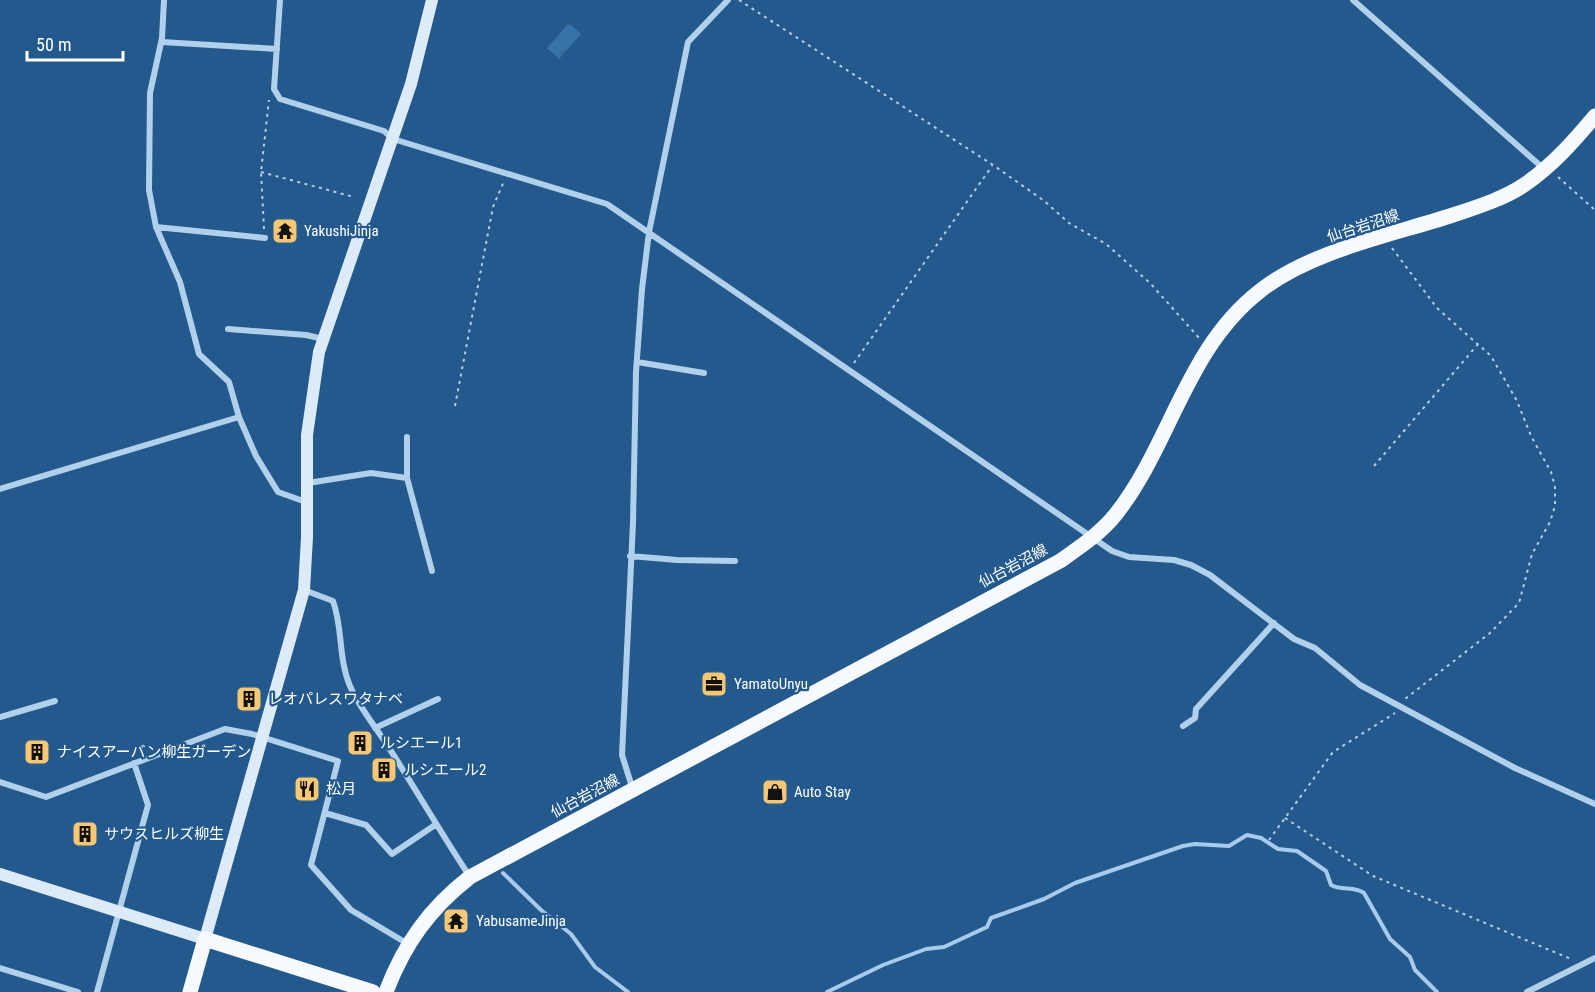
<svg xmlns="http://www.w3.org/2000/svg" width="1595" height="992" font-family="'Roboto Condensed','Noto Sans JP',sans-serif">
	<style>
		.grass { fill: url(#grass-tufts) }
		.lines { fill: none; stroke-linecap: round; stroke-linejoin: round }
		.stream { stroke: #a6cbec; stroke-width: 4 }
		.path { stroke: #b1d0eb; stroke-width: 2; stroke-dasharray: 3 4.5; stroke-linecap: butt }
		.street { stroke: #b1d0eb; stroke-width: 6 }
		.secondary { stroke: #ddebf9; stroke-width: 12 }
		.primary { stroke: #f6fafe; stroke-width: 15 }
		.labels { text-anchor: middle; stroke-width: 4.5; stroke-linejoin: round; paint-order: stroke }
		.street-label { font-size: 15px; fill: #fff; stroke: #23598c }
		.poi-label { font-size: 15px; fill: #fff; stroke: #23598c; text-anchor: start }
	</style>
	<defs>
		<pattern id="grass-tufts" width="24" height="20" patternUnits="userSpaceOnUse" patternTransform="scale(1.5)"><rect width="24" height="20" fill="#3773a9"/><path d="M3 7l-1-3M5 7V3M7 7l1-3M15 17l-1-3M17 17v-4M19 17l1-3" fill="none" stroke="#435e76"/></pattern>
	</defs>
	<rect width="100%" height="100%" fill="#23598c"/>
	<!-- grass -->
	<path class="grass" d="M569 23 581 34 559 59 547 48Z"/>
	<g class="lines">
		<!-- stream -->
		<path class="stream" d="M503 873 541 910 571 934 595 967 628 992
			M827 992 883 965 926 949 944 947 987 927 991 918 1044 899 1075 883 1183 846 1195 844 1229 846 1247 835 1261 838 1278 849 1297 851 1326 871 1331 885C1342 891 1354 886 1364 893L1390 939 1410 957 1415 970 1437 992"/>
		<!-- path -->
		<path class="path" d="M739 0 993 165 1043 200 1069 223 1106 244 1150 283 1200 339
			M261 172 354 197
			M1558 177 1595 210
			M264 229 261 172 269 100
			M1392 248 1437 308 1491 356 1517 401 1531 436 1551 472 1555 487V506L1550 522 1532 554 1519 603 1490 633 1405 699
			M854 363 992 166
			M455 406 493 207 504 181
			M1374 466 1479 343
			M1285 818 1373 876 1571 959
			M1269 840 1333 752 1395 713"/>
		<!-- street -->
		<path class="street" d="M164 0 162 38 150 93 149 190 156 227 180 282 199 354 229 382 239 417 256 456 278 492 306 502
			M280 0 274 89 280 99 384 131 393 139 607 204 1112 551 1129 557 1174 560 1191 565 1210 575 1294 639 1315 648 1360 685 1515 768 1595 804
			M1353 0 1544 169
			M162 42 277 49
			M156 227 265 238
			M228 329 306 335 323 339
			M637 362 704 373
			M407 478V437
			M308 483 371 473 407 478 432 571
			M0 489 239 417
			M630 556 677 560 735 561
			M304 590 333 601C343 628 338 658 350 686 360 709 376 727 389 748 417 791 442 835 470 877
			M0 717 55 701
			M1183 726 1195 718 1196 709 1274 623
			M375 728 438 699
			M0 782 46 797 225 729 252 734 338 761 311 865 351 910 408 944
			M633 790 622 755 633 523 636 372 642 289 649 232 688 42 728 0
			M325 813 366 825 392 854 435 825
			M0 968 78 992
			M97 992 148 805 134 763
			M1527 992 1595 958"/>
		<!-- secondary -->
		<path class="secondary" d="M0 874 205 939 304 590 307 537V435L319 352 411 84 432 0"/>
		<!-- primary -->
		<path class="primary" d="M190 992 205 939 373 992
			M386 992C404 944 430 908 470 877L1060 561C1080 547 1101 533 1116 514 1171 444 1186 348 1260 291 1310 251 1392 235 1453 215 1477 207 1503 199 1524 185 1552 166 1574 141 1595 116"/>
	</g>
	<!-- icons -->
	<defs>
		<g id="temple-square" transform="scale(1.35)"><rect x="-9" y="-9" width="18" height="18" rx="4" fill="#f6c775" stroke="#23598c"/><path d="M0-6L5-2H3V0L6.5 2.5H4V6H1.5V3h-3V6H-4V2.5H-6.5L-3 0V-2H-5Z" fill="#111"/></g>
		<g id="office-square" transform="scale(1.35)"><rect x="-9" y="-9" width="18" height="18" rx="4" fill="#f6c775" stroke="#23598c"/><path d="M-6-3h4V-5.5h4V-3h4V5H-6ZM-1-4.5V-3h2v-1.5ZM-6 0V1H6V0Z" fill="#111"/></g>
		<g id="building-square" transform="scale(1.35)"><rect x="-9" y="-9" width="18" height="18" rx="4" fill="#f6c775" stroke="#23598c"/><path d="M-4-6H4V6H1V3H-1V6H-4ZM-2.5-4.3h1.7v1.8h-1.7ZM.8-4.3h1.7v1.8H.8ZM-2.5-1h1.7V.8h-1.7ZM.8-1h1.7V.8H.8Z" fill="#111"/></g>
		<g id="restaurant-square" transform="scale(1.35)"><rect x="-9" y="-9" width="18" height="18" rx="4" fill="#f6c775" stroke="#23598c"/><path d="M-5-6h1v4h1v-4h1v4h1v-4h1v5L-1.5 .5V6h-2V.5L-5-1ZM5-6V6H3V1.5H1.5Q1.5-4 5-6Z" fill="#111"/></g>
		<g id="shop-square" transform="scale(1.35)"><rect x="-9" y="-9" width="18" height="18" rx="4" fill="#f6c775" stroke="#23598c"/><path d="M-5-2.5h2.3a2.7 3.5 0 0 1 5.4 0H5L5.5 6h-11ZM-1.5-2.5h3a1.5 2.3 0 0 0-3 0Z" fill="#111"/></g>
	</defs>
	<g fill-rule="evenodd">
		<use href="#temple-square" x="285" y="231"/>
		<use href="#office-square" x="714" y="684"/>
		<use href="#building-square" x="249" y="699"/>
		<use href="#building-square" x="360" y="743"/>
		<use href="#building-square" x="37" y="752"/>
		<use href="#building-square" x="384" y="770"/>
		<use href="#restaurant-square" x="307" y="789"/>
		<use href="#shop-square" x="775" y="792"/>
		<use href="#building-square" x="85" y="834"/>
		<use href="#temple-square" x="456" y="921"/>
	</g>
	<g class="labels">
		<!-- street labels -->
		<g class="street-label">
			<text transform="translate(1363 226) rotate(-18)" y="5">仙台岩沼線</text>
			<text transform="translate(1013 566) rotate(-28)" y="5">仙台岩沼線</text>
			<text transform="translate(585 796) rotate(-28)" y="5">仙台岩沼線</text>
		</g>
		<!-- poi labels -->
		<g class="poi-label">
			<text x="304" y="236">YakushiJinja</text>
			<text x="734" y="689">YamatoUnyu</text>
			<text x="268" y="704">レオパレスワタナベ</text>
			<text x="380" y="748">ルシエール1</text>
			<text x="57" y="757">ナイスアーバン柳生ガーデン</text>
			<text x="404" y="775">ルシエール2</text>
			<text x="326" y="794">松月</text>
			<text x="794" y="797">Auto Stay</text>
			<text x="104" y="839">サウスヒルズ柳生</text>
			<text x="476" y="926">YabusameJinja</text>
		</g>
	</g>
	<!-- scale -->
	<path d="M27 51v9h96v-9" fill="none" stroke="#ffffff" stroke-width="3"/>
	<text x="36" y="51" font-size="18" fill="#ffffff" stroke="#23598c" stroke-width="4.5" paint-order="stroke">50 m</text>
</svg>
